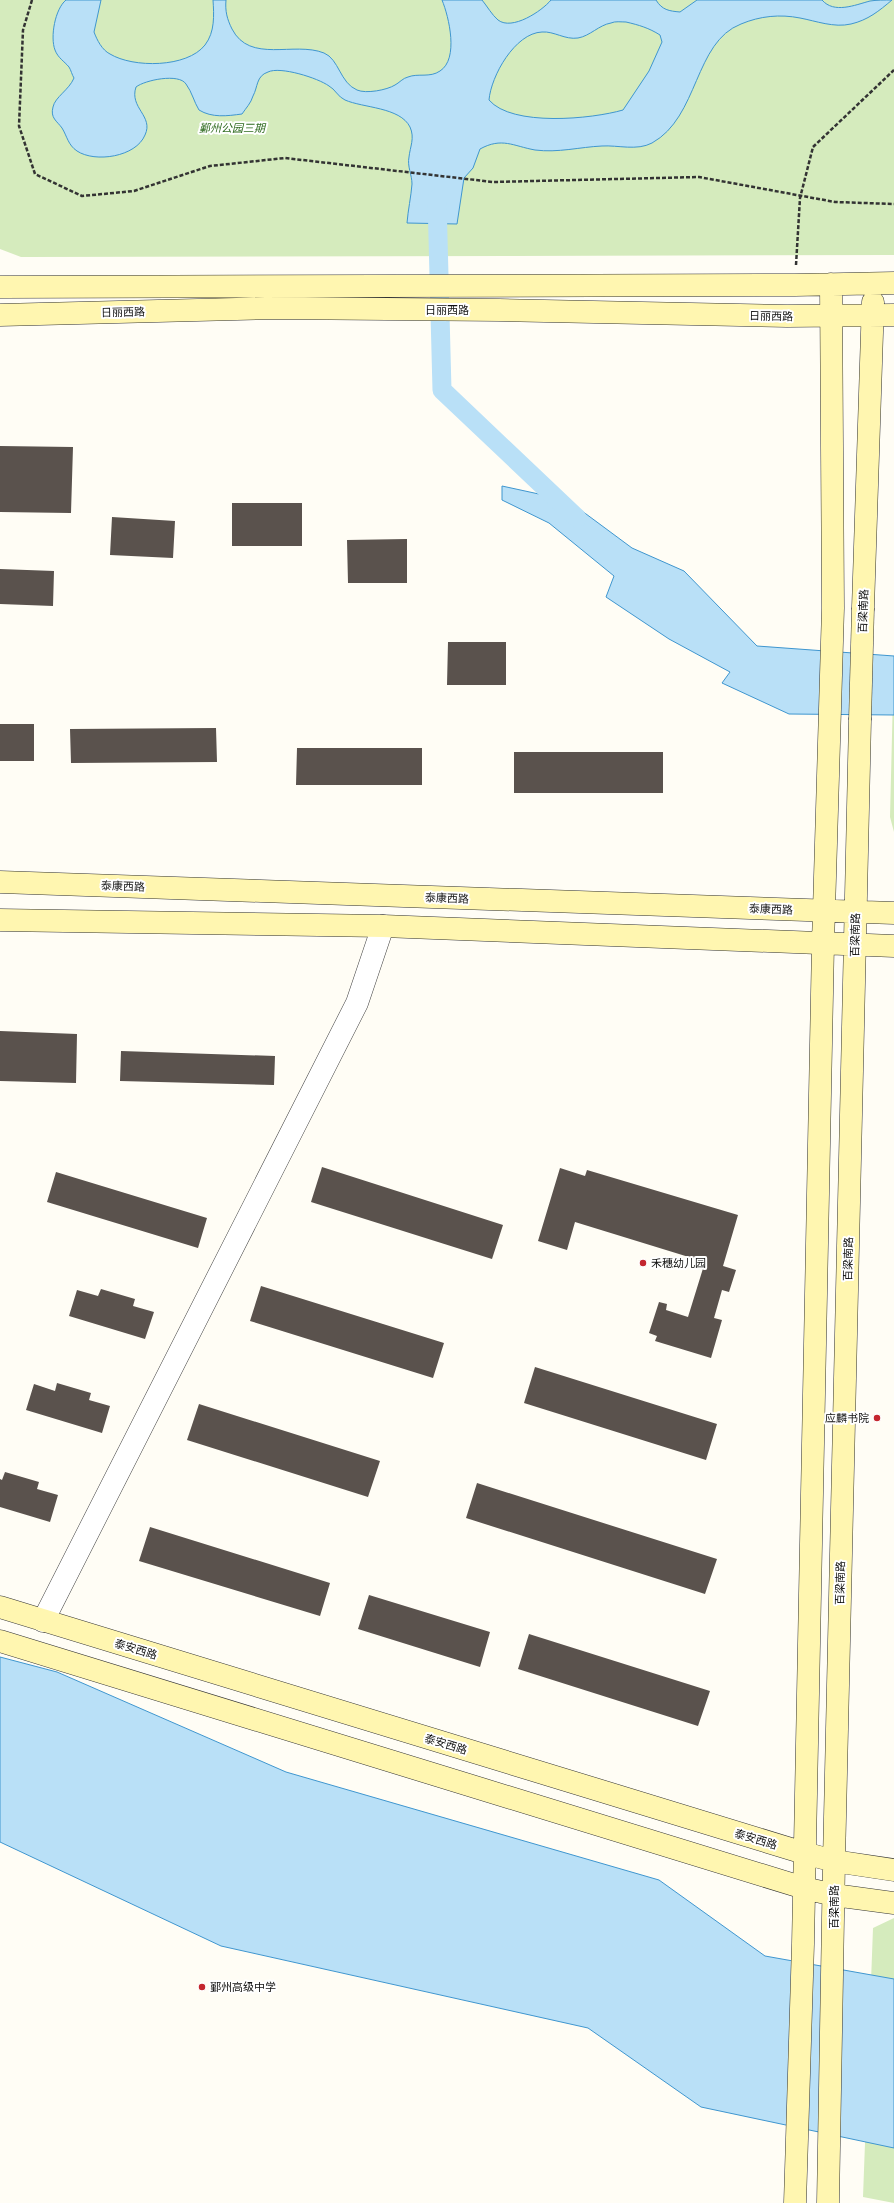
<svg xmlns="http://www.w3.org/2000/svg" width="894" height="2203" font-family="'Crimson Pro','Noto Sans SC',serif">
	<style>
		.green { fill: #d5ebbd }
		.water { fill: #b9e0f7; stroke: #3f96cf; fill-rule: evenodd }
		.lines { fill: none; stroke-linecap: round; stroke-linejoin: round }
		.canal { stroke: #b9e0f7; stroke-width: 19 }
		.building { fill: #5a524d }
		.street-casing { stroke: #444; stroke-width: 23 }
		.secondary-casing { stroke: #333; stroke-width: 23 }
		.path { stroke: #333; stroke-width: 2.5; stroke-dasharray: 4 2; stroke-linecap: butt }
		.street { stroke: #fff; stroke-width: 22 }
		.secondary { stroke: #fff6b0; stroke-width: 22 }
		.secondary-bridge-casing { stroke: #333; stroke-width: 23; stroke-linecap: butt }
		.path-bridge { stroke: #333; stroke-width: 2.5; stroke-dasharray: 4 2; stroke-linecap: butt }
		.secondary-bridge { stroke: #fff6b0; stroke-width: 22 }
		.poi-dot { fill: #c4262e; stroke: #fff; stroke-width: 1.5 }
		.labels { text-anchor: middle; stroke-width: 4; stroke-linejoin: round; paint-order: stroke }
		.park-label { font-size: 11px; font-style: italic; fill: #2f6b1f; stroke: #fff }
		.street-label { font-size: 11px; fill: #111; stroke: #fff }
		.poi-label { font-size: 11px; fill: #111; stroke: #fff; text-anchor: start }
	</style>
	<rect width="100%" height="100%" fill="#fffdf5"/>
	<!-- green -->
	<path class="green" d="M0 0H894V255L21 257 0 249Z
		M894 655V832L890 817Z
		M894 1918V2203L863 2197 873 1928Z"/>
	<!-- water -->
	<path class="water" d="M66 0H101L94 32C97 40 102 50 110 54 133 68 187 68 205 45 215 32 214 15 213 0H226C225 11 227 19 232 29 250 64 294 41 324 53 339 59 340 83 357 90 366 94 387 90 395 85 399 83 403 78 408 77 418 73 430 78 440 71 459 59 449 17 442 0H482C487 6 492 15 498 20 512 31 542 11 551 0H656C662 10 669 11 680 12L697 0H822C834 14 855 5 870 1 876 0 885 0 892 0 879 11 868 20 851 24 834 28 816 21 800 18 780 14 760 16 741 24 694 42 699 117 652 143 637 151 618 145 602 146 580 147 558 153 535 150 513 146 502 137 480 149L473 168 464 178 457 224 407 223C408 210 411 197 412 184 412 175 407 166 409 157 410 147 415 138 410 127 400 107 363 108 345 100 338 97 335 89 329 86 318 78 280 66 268 72 256 76 258 87 253 96 251 103 246 108 242 114 227 116 212 118 199 110 194 102 192 92 186 84 179 73 145 80 136 87 129 108 154 116 145 135 136 157 95 163 77 151 68 145 67 136 62 128 57 121 50 118 53 107 55 97 69 90 74 78 72 75 71 70 69 67 64 61 58 58 55 50 50 37 55 9 66 0ZM626 22C639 25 649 28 660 35L662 42 649 71 623 110C592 119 512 127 489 100 491 76 515 33 542 32 554 31 565 40 578 38 590 36 599 25 611 23 615 21 621 22 626 22Z
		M502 486 548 496 578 508 632 548 684 571 757 646 894 656V715L789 714 722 683 730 672 669 639 606 597 614 576 549 523 502 500Z
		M0 1657 57 1672 286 1772 659 1880 765 1956 894 1979V2148L701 2107 588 2028 221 1946 0 1842Z"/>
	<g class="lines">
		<!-- canal -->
		<path class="canal" d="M437 199 442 390 577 518"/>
	</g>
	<!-- building -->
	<path class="building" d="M0 446 73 447 71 513 0 512Z
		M232 503H302V546H232Z
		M112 517 175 521 173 558 110 555Z
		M407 539V583H348L347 540Z
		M0 569 54 571 53 606 0 604Z
		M448 642H506V685H447Z
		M0 724H34V761H0Z
		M216 728 217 762 71 763 70 729Z
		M297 748H422V785H296Z
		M514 752H663V793H514Z
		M0 1031 77 1034 76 1083 0 1081Z
		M121 1051 275 1056 274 1085 120 1081Z
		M322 1167 503 1225 492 1259 311 1202Z
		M560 1168 585 1176 587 1170 738 1215 723 1266 736 1270 729 1292 722 1290 714 1318 722 1320 711 1358 655 1341 657 1336 649 1333 659 1302 667 1304 666 1310 688 1317 705 1262 575 1222 567 1250 538 1241Z
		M56 1172 207 1218 198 1248 47 1202Z
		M261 1286 444 1343 433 1378 250 1321Z
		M101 1289 135 1299 133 1306 154 1312 145 1339 69 1316 77 1290 98 1296Z
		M535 1367 717 1424 706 1460 524 1403Z
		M57 1383 91 1393 89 1400 110 1406 102 1433 26 1410 34 1384 55 1391Z
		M199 1404 380 1461 368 1497 187 1440Z
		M5 1472 39 1482 37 1489 58 1495 50 1522 0 1507V1479L2 1480Z
		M477 1483 717 1559 705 1594 466 1518Z
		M150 1527 330 1583 320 1616 139 1561Z
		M369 1595 490 1632 480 1667 358 1629Z
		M529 1634 710 1691 698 1726 518 1669Z"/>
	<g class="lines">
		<!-- street casing -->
		<g class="street-casing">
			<path id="street" d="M43 1621 357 1003 383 926"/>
		</g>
		<!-- secondary casing -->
		<g class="secondary-casing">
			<path id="secondary" d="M0 287 795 285 894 283
				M0 315 276 308 499 310 787 316 894 315
				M863 608 873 302
				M0 882 894 913
				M0 920 383 926 894 946
				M0 1607 804 1853 834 1861 894 1870
				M0 1641 804 1888 834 1895 894 1903
				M795 2203 803 1944 823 944 833 608 831 284
				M828 2203 834 1861 860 720"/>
		</g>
		<!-- path -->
		<path class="path" d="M32 0 23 30 19 126 35 174 82 196 134 191 210 166 285 158 493 182 699 177 835 202 894 204
			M796 265 800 198 813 147"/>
		<!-- street -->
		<use href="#street" class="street"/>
		<!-- secondary -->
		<use href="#secondary" class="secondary"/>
		<!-- secondary-bridge casing -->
		<g class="secondary-bridge-casing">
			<path id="secondary-bridge" d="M860 720 863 608"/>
		</g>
		<!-- path-bridge -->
		<path class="path-bridge" d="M813 147 894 70"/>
		<!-- secondary-bridge -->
		<use href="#secondary-bridge" class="secondary-bridge"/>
	</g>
	<!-- markers -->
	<g class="poi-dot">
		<circle cx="643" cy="1263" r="4"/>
		<circle cx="877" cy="1418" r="4"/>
		<circle cx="202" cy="1987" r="4"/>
	</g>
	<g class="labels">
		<!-- park labels -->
		<g class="park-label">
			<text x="232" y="132">鄞州公园三期</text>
		</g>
		<!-- street labels -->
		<g class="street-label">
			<text x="447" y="314">日丽西路</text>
			<text transform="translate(123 312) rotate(-1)" y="4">日丽西路</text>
			<text transform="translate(771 316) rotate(1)" y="4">日丽西路</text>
			<text transform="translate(863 611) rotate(-88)" y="4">百梁南路</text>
			<text transform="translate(123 886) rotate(2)" y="4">泰康西路</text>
			<text transform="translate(447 898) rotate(2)" y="4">泰康西路</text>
			<text transform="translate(771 909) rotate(2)" y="4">泰康西路</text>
			<text transform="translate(855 935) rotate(-89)" y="4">百梁南路</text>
			<text transform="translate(848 1259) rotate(-89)" y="4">百梁南路</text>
			<text transform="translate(840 1583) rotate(-89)" y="4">百梁南路</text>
			<text transform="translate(136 1649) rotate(17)" y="4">泰安西路</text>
			<text transform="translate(446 1744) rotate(17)" y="4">泰安西路</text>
			<text transform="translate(756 1839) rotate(17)" y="4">泰安西路</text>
			<text transform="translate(834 1907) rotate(-90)" y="4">百梁南路</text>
		</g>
		<!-- poi labels -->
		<g class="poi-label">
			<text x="651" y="1267">禾穗幼儿园</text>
			<text x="869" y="1422" text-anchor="end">应麟书院</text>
			<text x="210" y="1991">鄞州高级中学</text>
		</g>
	</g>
</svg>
